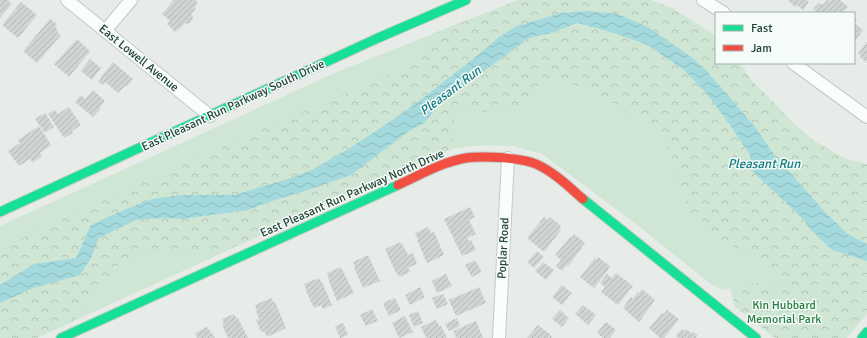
<svg xmlns="http://www.w3.org/2000/svg" width="867" height="338" font-family="Signika,sans-serif">
	<style>
		.grass { fill: #cfe6d4 }
		.forest { fill: url(#forest-crowns) }
		.water { fill: url(#water-waves) }
		.building { fill: url(#building-hatch) }
		.lines { fill: none; stroke-linecap: round; stroke-linejoin: round }
		.street-casing { stroke: #c4c9c6; stroke-width: 14 }
		.fast-casing { stroke: #c2cac6; stroke-width: 11 }
		.jam-casing { stroke: #c2cac6; stroke-width: 11 }
		.street { stroke: #fbfcfc; stroke-width: 12 }
		.fast { stroke: #16e098; stroke-width: 9 }
		.jam { stroke: #f24e42; stroke-width: 9 }
		.labels { text-anchor: middle; stroke-width: 3; stroke-linejoin: round; paint-order: stroke }
		.street-label { font-size: 12px; fill: #214236; stroke: #f5fbf7 }
		.park-label { font-size: 12px; fill: #277d41; stroke: #f5fbf7 }
		.water-label { font-size: 13px; font-style: italic; fill: #157c85; stroke: #f5fbf7 }
	</style>
	<defs>
		<pattern id="forest-crowns" width="20" height="18" patternUnits="userSpaceOnUse"><rect width="20" height="18" fill="#cfe6d4"/><path d="M2 6a3 3 0 1 1 6 0M12 15a3 3 0 1 1 6 0" fill="none" stroke="#b1c6b7"/></pattern>
		<pattern id="water-waves" width="16" height="10" patternUnits="userSpaceOnUse"><rect width="16" height="10" fill="#a4dadd"/><path d="M0 5q4-4 8 0t8 0" fill="none" stroke="#8dbcbe"/></pattern>
		<pattern id="building-hatch" width="6" height="6" patternUnits="userSpaceOnUse"><rect width="6" height="6" fill="#cfd5d2"/><path d="M-1 1l2-2M0 6l6-6M5 7l2-2" fill="none" stroke="#b1b8b5"/></pattern>
	</defs>
	<rect width="100%" height="100%" fill="#e7ece9"/>
	<!-- grass -->
	<path class="grass" d="M518 0H651L672 8 716 36V63H740L751 80 777 106 792 122 814 141 846 159 867 164V302L775 285 756 283 723 290 712 285 636 224 542 154 513 146 489 145 472 146 452 149 403 170 37 338H0V226L339 71Z"/>
	<!-- forest -->
	<path class="forest" d="M518 0H651L672 8 716 36V63H740L751 80 777 106 792 122 814 141 846 159 867 164V244L849 235 824 211 773 153 755 127 706 70 691 57 648 27 618 14 517 26 499 37 451 77 403 113 372 134 350 148 312 170 288 179 234 195H183L91 225 76 258 34 264 0 285V248L26 237 44 228 265 128 323 104 374 80 400 71 414 59 434 33Z
		M578 23 614 33 648 45 684 70 707 94 730 125 750 155 751 170 803 219 811 230 832 250 867 261V314L847 338H775L735 307 730 288 756 283 780 285 754 259 714 235 697 223 683 195 671 153 647 124 616 105 579 86 548 82 535 87 531 101 525 110 516 108 474 113 462 108 454 120 452 149 403 170 225 251 196 254 162 248 142 251 113 268 105 282 88 304 72 322 37 338H0V303L33 288 79 275 91 258 99 238 136 220 164 218 182 219 248 210 269 202 351 175 409 131 423 124 441 103 529 38 551 33Z"/>
	<!-- water -->
	<path class="water" d="M587 11 618 14 648 27 691 57 706 70 726 93 755 127 773 153 824 211 849 235 867 244V261L832 250 811 230 803 219 751 170 750 155 730 125 707 94 684 70 648 45 614 33 578 23 551 33 529 38 441 103 423 124 409 131 351 175 308 190 269 202 248 210 182 219 164 218 136 220 99 238 91 258 80 275 33 288 0 303V285L34 264 76 258 91 225 126 209 152 199 183 195H234L288 179 312 170 350 148 403 113 468 63 499 37 517 26 561 13Z"/>
	<!-- building -->
	<path class="building" d="M0 0H9L8 1 12 4 0 18Z
		M174 0H195L198 3 194 8 196 9 191 14 193 17 191 22 188 24 185 23 180 29 179 28 175 32 167 24 170 21 162 14Z
		M788 0H808L807 1 809 2 803 10 797 5 795 7Z
		M827 0 831 1V0H840L848 7 842 13H818L813 9 819 3 820 4 821 3 823 5Z
		M21 2 37 15 18 38 2 25Z
		M854 18 857 20 854 23 863 30 854 42Z
		M50 19 57 24 55 27 58 30 57 32 61 35 37 63 23 51Z
		M77 39 90 51 88 54 69 77 54 64Z
		M867 42V60L866 62 860 57 861 55 858 53Z
		M90 59 101 68 92 80 81 71Z
		M113 62 133 79 126 87 125 86 118 93 105 82 103 85 98 82 102 77H101Z
		M93 90 105 101 100 107 101 108 93 117 75 102 81 95 85 99Z
		M69 107 81 125 72 131 73 133 64 138 48 114 55 110 58 114Z
		M45 113 54 127 45 133 35 119Z
		M39 126 51 145 40 153 42 156 33 163 30 159 19 166 8 151 20 143 18 140Z
		M470 207 475 217 469 220 476 234 467 238 469 241 471 240 476 250 462 256 444 219Z
		M544 217 548 220 550 217 561 226 559 228 561 230 544 252 527 238Z
		M428 227 431 233 434 232 444 255 427 263 417 240 418 239 415 233Z
		M574 234 585 243 581 247 582 248 568 266 567 265 562 271 556 266 561 260 555 255 570 237 571 238Z
		M401 242 408 255 413 253 417 264 408 268 410 272 399 277 397 273H396L385 249Z
		M537 251 544 257 534 268 527 262Z
		M368 255 380 281 363 288 354 267H355L353 262Z
		M598 257 610 266 608 268 609 269 594 288 580 277 595 258 596 260Z
		M475 260 482 272 472 277 465 265Z
		M543 262 554 270 546 280 535 271Z
		M341 267 354 293 337 301 328 279H329L327 273Z
		M616 273 633 286 618 305 601 292 605 287 600 283 607 274 612 278Z
		M446 274 452 286 437 293 432 281Z
		M319 278 321 282H322L332 305 323 309 321 305 314 308 305 289H306L304 284Z
		M562 285 572 293 562 305 552 297Z
		M420 287 425 297 410 305 405 295Z
		M479 287 486 303 456 316 449 300Z
		M642 289 655 300 639 322 623 308 631 297 633 299 638 292 639 293Z
		M443 294 448 304 437 309 432 298Z
		M271 298 274 303 275 302 286 328 267 337 264 331 261 332 256 320 259 319 256 311H257L255 305Z
		M395 298 401 310 389 316 383 303Z
		M583 305 596 315 588 325 575 314Z
		M372 309 378 321 366 326 360 315Z
		M560 310 569 318 562 327 552 319Z
		M667 310 679 319 664 338H660L649 328 662 313 664 314Z
		M418 311 423 323 414 327 409 315Z
		M234 314 237 319 238 318 248 338H228L222 325 224 324 222 319Z
		M405 316 413 332 399 338 392 323Z
		M457 318 460 326 449 331 445 324Z
		M436 320 439 326H441L447 338H426L421 327Z
		M476 321 483 338H456L453 331Z
		M606 322 616 330 610 338H603L597 333Z
		M343 323 348 335 340 338 335 326Z
		M538 325 552 336 551 338H527Z
		M207 327 211 333H212L215 338H197L195 333Z
		M682 329 684 331 686 329 692 334 693 332 697 335 696 337 697 338H679L676 336Z"/>
	<g class="lines">
		<!-- street casing -->
		<g class="street-casing">
			<path id="street" d="M67 0 210 116
				M703 0 724 13
				M105 31 131 0
				M793 63 867 117
				M499 338 508 158"/>
		</g>
		<!-- fast casing -->
		<g class="fast-casing">
			<path id="fast" d="M583 199 756 338
				M0 212 378 38 466 0
				M61 338 398 185
				M862 338 867 332"/>
		</g>
		<!-- jam casing -->
		<g class="jam-casing">
			<path id="jam" d="M398 185C420 175 442 162 466 158 479 156 493 157 506 158 516 159 527 160 536 164 554 172 568 186 583 199"/>
		</g>
		<!-- street -->
		<use href="#street" class="street"/>
		<!-- fast -->
		<use href="#fast" class="fast"/>
		<!-- jam -->
		<use href="#jam" class="jam"/>
	</g>
	<g class="labels">
		<!-- street labels -->
		<g class="street-label">
			<text transform="translate(139 58) rotate(39)" y="4">East Lowell Avenue</text>
			<text transform="translate(233 105) rotate(-25)" y="4">East Pleasant Run Parkway South Drive</text>
			<text transform="translate(352 193) rotate(-24)" y="4">East Pleasant Run Parkway North Drive</text>
			<text transform="translate(503 248) rotate(-87)" y="4">Poplar Road</text>
		</g>
		<!-- park labels -->
		<g class="park-label">
			<text x="784" y="309">Kin Hubbard<tspan x="784" dy="14">Memorial Park</tspan></text>
		</g>
		<!-- water labels -->
		<g class="water-label">
			<text transform="translate(450 90) rotate(-37)" y="5">Pleasant Run</text>
			<text x="764" y="168">Pleasant Run</text>
		</g>
	</g>
	<!-- legend -->
	<rect x="715" y="12" width="140" height="52" fill="#f5fbf7" stroke="#a0b1aa"/>
	<rect x="723" y="25" width="20" height="6" fill="#16e098" stroke="#a0b1aa"/>
	<text x="751" y="32" font-size="12" fill="#214236">Fast</text>
	<rect x="723" y="45" width="20" height="6" fill="#f24e42" stroke="#a0b1aa"/>
	<text x="751" y="52" font-size="12" fill="#214236">Jam</text>
</svg>
